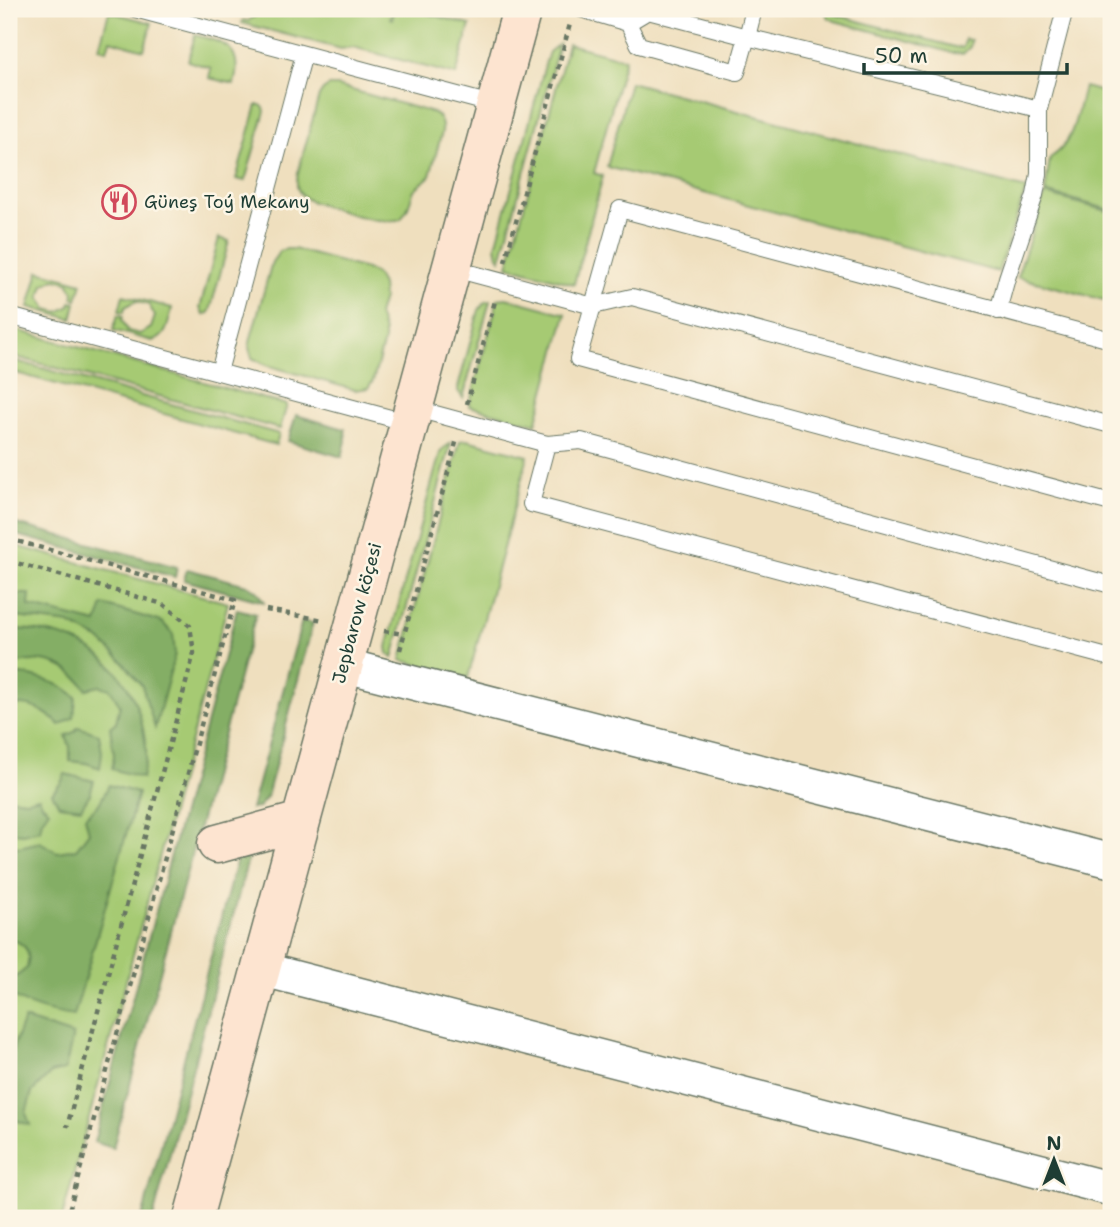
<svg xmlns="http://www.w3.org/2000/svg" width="1120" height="1227" font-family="'Shantell Sans',sans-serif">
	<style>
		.green { fill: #a6ca73; stroke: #628454; stroke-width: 2 }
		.forest { fill: #84ae65; stroke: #52764c; stroke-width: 2 }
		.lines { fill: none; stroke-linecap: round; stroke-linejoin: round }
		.lane-casing { stroke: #687664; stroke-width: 18 }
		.street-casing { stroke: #687664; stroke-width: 36 }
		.secondary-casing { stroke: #687664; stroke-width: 41 }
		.path { stroke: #687664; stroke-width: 4.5; stroke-dasharray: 5 5; stroke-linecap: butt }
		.lane { stroke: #fff; stroke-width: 16 }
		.street { stroke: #fff; stroke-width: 33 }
		.secondary { stroke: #fde4d0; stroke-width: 38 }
		.labels { text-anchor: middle; stroke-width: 5; stroke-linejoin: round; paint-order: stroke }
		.poi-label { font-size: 18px; fill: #1f3d34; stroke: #fcf5e5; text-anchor: start }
		.street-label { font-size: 18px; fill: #1f3d34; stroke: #fcf5e5 }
	</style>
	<rect width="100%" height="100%" fill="#fcf5e5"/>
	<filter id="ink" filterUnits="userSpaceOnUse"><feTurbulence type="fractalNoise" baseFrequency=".0143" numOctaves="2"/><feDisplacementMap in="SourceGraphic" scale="14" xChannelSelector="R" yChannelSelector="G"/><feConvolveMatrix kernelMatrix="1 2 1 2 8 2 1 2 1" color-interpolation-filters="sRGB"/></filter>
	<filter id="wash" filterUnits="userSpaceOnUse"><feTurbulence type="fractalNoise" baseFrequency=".00686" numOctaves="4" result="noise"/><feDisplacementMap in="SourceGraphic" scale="28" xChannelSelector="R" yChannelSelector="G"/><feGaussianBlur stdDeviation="1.57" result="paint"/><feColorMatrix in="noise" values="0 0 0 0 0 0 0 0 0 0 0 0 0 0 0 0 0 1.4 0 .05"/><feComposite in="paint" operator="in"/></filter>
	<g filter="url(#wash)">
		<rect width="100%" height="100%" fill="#efdfbe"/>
		<!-- green -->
		<path class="green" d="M260 9H393L390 18 392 19 395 9H410L470 25 456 75 353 47 341 49 242 23 243 20 248 21 258 14Z
			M824 9H830L832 13 836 15 955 47 962 48 964 45 965 39 971 40 970 47 963 54 953 53 835 21 828 17Z
			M109 12 152 23 144 50 110 40 107 50 99 48Z
			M195 35C226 43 244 48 234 84L209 78 211 68 188 61Z
			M559 44 501 259 498 256 496 246 546 61 549 52Z
			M568 44 625 59 594 173 603 176 574 284 508 266Z
			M630 82 1026 189 998 272 607 167Z
			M329 86H337L434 113C441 118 443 124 442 132L430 176 414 190 407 210 401 219C378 226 336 209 312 202 295 194 295 185 299 169L319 96 323 90Z
			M1084 87 1111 94V210L1045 192 1050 158C1053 156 1056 154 1059 151 1075 136 1078 107 1084 87Z
			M257 105H261L264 108 265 111 245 181 236 179Z
			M1045 194 1111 212V302L1017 277Z
			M219 238 229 241 210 311 207 314 203 315 200 308Z
			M286 249H294L366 269 374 273 378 277 382 285 383 298 378 315 384 332V341L373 381 368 388 355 390 266 365 252 358 249 348 251 338 272 262 280 251Z
			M39 271 82 283 77 299 73 298 74 293 68 282 55 279 44 285 40 297 47 309 59 312 70 306 71 302 76 303 72 319 29 307Z
			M123 295 172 308C168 322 168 338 152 341L113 330 118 315 123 316 122 320 128 331 140 334 151 328 155 316 149 305 136 301 125 307 124 312 119 311Z
			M506 298 566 314 536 424 469 406 498 299Z
			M490 301 463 398 458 391V388L479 310 485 302Z
			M9 328 287 405 280 429 9 355Z
			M9 359 279 434 276 445 9 371Z
			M467 440 528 456 468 678 401 660 460 441Z
			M451 443 393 658 388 653 387 647 440 453 443 449Z
			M9 544 228 603 62 1218H9Z"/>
		<!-- forest -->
		<path class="forest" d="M296 415 345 429 346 441 342 457 288 441Z
			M9 522 177 567 175 577 9 533Z
			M187 569 247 585 257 591 264 602 184 580Z
			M9 580 15 582 12 594H30L29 606 97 623 103 605 162 622 173 634 175 654 155 728 142 686 123 662 99 639 69 624 16 617 9 619Z
			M237 609 256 614 113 1148 94 1142Z
			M302 621 313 623 267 797 258 808 251 809Z
			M17 629C74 631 121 657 139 713 143 727 147 742 146 756 146 763 143 771 142 778L112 769 114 755 110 727 116 722 120 705 110 689 100 686 86 689C75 671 54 659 32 661 24 661 17 664 9 665V630Z
			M22 674C42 679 61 682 76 697L74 717 60 725C46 712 29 700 9 707V675Z
			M78 727 99 734 102 752 100 768 86 763 70 761V747L66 736 74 732Z
			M65 774 94 781 90 794 81 808 59 805 52 793 61 783Z
			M109 785 138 793 74 1016C52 1013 28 1007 9 994V976H17L27 968C31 951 26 943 9 939V845L19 847 40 842 57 852 76 849 89 832 85 817 99 804Z
			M39 797 42 804 49 810 42 820 40 830 22 834 9 832V798L27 800Z
			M250 852 153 1218H142L238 854Z
			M24 1019 73 1035 65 1070 51 1073 32 1092 26 1113 30 1125 9 1118V1058Z"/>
	</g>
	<g filter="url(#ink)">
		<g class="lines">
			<!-- lane casing -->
			<g class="lane-casing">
				<path id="lane" d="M135 9 495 105
					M581 9 628 23 648 11 747 37 754 9
					M628 23 639 45 737 72 747 37 1039 109 1065 9
					M451 268 593 306 632 297 1111 425
					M998 311 1007 278 1035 195 1039 174V109
					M9 316 409 423
					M1111 340 620 209 578 359 1111 503
					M219 372 304 54
					M413 408 547 444 581 441 1111 585
					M547 444 531 504 1111 658"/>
			</g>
			<!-- street casing -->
			<g class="street-casing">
				<path id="street" d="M343 665 1111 861
					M261 969 1111 1189"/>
			</g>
			<!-- secondary casing -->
			<g class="secondary-casing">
				<path id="secondary" d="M217 844 301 821
					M193 1218 522 9"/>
			</g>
			<!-- path -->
			<path class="path" d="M505 262 570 24
				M467 404 495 301
				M9 539 235 600 67 1218
				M9 561 163 604 190 626 194 653 67 1127
				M266 610 324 620
				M384 631 404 634
				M400 650 457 439"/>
			<!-- lane -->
			<use href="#lane" class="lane"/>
			<!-- street -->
			<use href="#street" class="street"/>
			<!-- secondary -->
			<use href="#secondary" class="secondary"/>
		</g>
	</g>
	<!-- icons -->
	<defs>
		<g id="restaurant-ring" transform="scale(1.75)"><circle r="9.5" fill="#fcf5e5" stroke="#d1495b" stroke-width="1.5"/><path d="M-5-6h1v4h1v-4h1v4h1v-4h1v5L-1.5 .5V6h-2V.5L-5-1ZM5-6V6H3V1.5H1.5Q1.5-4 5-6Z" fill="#d1495b"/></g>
	</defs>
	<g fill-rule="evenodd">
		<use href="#restaurant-ring" x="119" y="202"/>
	</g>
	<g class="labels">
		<!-- poi labels -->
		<g class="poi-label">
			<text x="144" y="208">Güneş Toý Mekany</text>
		</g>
		<!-- street labels -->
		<g class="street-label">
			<text transform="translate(357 613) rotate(-75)" y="6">Jepbarow köçesi</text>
		</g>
	</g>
	<!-- margin -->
	<rect width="1120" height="1227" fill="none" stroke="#fcf5e5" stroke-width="35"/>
	<!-- north arrow -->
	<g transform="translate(1054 1160)" stroke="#fcf5e5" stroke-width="5" paint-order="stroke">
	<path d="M0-5L12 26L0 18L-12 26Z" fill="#1f3d34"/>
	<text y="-10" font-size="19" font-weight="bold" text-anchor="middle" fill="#1f3d34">N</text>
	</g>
	<!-- scale -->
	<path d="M864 63v10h203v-10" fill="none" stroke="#1f3d34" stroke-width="3.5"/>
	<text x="875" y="63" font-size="21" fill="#1f3d34" stroke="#fcf5e5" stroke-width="5" paint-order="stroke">50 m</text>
</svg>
